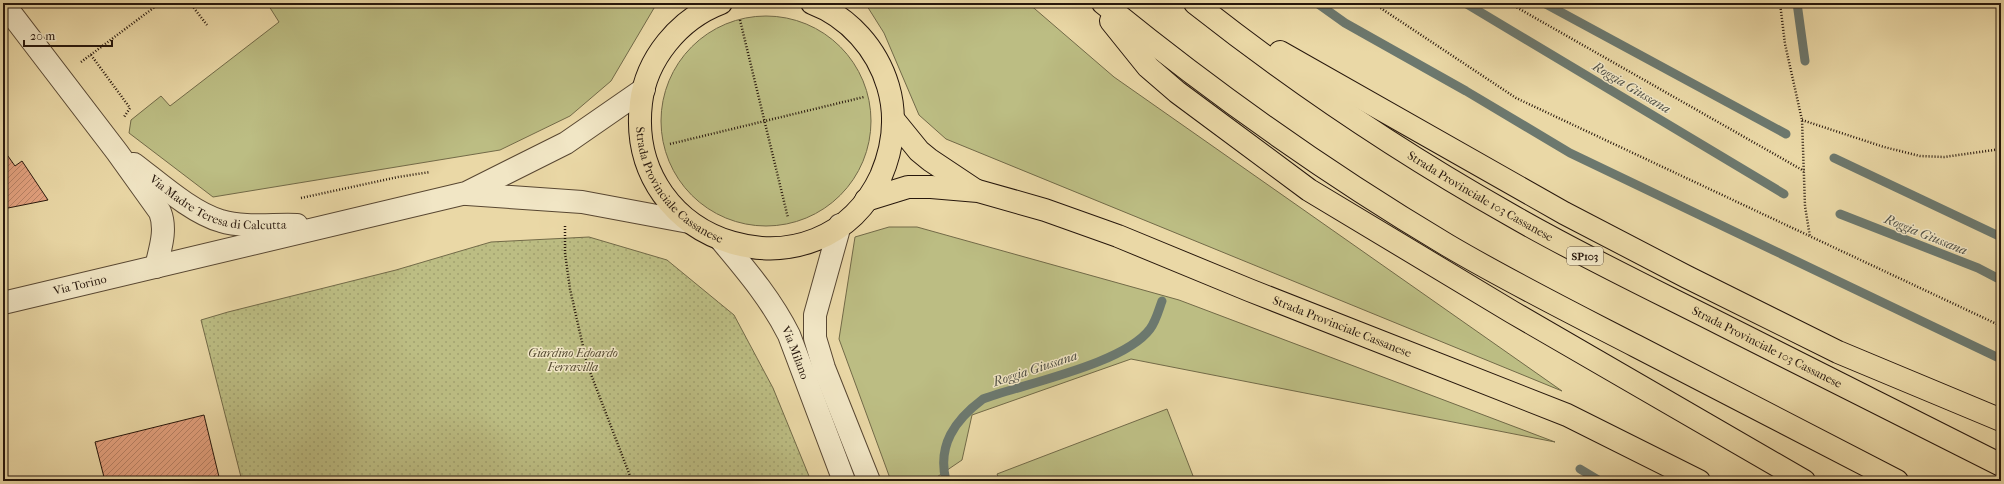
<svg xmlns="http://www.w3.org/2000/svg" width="2004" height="484" font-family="'IM FELL French Canon',serif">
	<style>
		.grass { fill: #bcbd83; stroke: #726a48 }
		.park { fill: url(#park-dots); stroke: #726a48 }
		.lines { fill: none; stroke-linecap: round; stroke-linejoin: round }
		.stream { stroke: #6c786e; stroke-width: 9 }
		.building { fill: url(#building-hatch); stroke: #27170c }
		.minor-casing { stroke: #584732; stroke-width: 24 }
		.major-casing { stroke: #27170c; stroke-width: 24 }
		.highway-casing { stroke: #27170c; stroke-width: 24 }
		.path { stroke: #27170c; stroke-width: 2.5; stroke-dasharray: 1 2; stroke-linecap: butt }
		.minor { stroke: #f1e6c5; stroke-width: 22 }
		.major { stroke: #ead8a6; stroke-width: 22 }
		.highway { stroke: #ead8a6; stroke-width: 22 }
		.labels { text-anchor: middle; stroke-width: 3; stroke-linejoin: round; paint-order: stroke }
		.shield { fill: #f1e6c5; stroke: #645544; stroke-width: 1 }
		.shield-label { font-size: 11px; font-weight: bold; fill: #27170c }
		.street-label { font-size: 12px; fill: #27170c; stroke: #f1e6c5 }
		.park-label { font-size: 12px; font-style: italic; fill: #544930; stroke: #f1e6c5 }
		.water-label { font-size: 13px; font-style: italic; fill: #4f4f45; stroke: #f1e6c5 }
	</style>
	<defs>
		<pattern id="park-dots" width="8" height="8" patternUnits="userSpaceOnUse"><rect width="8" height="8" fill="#bcbd83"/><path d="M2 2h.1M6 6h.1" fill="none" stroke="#a2a270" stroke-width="1.8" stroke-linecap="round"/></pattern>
		<pattern id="building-hatch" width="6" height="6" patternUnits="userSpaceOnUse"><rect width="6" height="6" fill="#e4a280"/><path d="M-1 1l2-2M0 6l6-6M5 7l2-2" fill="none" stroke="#b98367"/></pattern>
	</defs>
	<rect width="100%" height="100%" fill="#ead8a6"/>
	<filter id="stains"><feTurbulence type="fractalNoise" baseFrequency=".005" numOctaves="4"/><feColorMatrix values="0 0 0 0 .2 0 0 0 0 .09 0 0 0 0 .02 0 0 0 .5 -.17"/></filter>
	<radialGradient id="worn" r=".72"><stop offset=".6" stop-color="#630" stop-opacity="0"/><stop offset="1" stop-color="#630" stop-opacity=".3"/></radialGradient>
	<!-- grass -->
	<path class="grass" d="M267 3H657L611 81 570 116 500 150 213 197 129 133 131 120 161 96 170 106 279 22Z
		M863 3H1028L1114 77 1562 391 946 139 919 115 884 33 867 6Z
		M661 121a105 105 0 1 1 210 0a105 105 0 1 1-210 0Z
		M889 227H917L1179 300 1555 442 1131 359 972 415 962 460 931 481H891L839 339 855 237Z
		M1167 409 1195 481H1000L997 474Z"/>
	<!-- park -->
	<path class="park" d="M589 237 667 260 734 315 773 388 811 481H242L201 320 228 312 396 270 491 242Z"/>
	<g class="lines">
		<!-- stream -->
		<path class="stream" d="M1317 3 1345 23 1466 91 1570 153 2001 359
			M1465 3 1784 194
			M1544 3 1786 134
			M1797 3 1805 61
			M1834 158 2001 237
			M1840 214 1978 268 2001 280
			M1580 469 1600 481
			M946 481C937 445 955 420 983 399 1026 383 1124 364 1150 329 1156 321 1159 309 1162 301"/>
	</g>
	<!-- building -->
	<path class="building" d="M3 149 15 166 22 161 48 200 3 209Z
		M204 415 220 481H105L95 442Z"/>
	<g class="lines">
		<!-- minor casing -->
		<g class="minor-casing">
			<g id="minor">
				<path d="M3 3 117 152 160 212C167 230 160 249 156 267"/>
				<path id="s1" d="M134 164C158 182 192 213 221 221 244 228 273 224 297 225"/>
				<path d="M467 194 582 202 689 222"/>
				<path d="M840 225 815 315V338L824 368 869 481"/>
				<path id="s2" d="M721 240C746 270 771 299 789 335L844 481"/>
				<path id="s3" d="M3 303 466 193 566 143 644 89"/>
			</g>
		</g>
		<!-- major casing -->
		<g class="major-casing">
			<g id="major">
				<path id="s4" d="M721 3C679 19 646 59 641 103 624 249 821 305 881 176 893 148 897 116 888 86 877 49 849 17 812 3"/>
				<path d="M893 119 919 151 930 160 975 190"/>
				<path id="s5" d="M866 200 908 187H931L978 191 1045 210 1118 236 1249 290 1567 415 1699 481"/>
			</g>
		</g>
		<!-- highway casing -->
		<g class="highway-casing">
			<g id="highway">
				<path d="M1103 3C1212 92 1326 173 1447 245 1508 281 1572 313 1636 346 1723 391 1810 436 1897 481"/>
				<path id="s6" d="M1195 3C1294 81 1399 152 1509 214 1578 254 1650 288 1721 324 1814 371 1908 418 2001 465"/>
				<path d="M1111 21 1148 67 1177 92 1309 190 1512 312 1804 481"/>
				<path d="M1280 52 1564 213 1687 277 1838 352 2001 420"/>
			</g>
		</g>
		<!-- path -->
		<path class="path" d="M190 3 207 25
			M1373 3 1516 98 2001 326
			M1509 3 1804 171
			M1780 3 1785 44 1802 120 1805 206 1810 237
			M740 20 788 218
			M91 55 130 108 124 117
			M81 62 160 3
			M1802 120 1884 147 1920 156 1944 157 2001 149
			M670 144 864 97
			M301 198 398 177 430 172
			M565 226V253L570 289 587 364 632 481"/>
		<!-- minor -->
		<use href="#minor" class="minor"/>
		<!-- major -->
		<use href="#major" class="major"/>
		<!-- highway -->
		<use href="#highway" class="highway"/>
	</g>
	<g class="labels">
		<!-- shield labels -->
		<rect class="shield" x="1567" y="247" width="36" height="18" rx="3"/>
		<g class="shield-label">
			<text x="1585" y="260">SP103</text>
		</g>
		<!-- street labels -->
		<g class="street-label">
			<text dy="4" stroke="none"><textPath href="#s4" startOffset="232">Strada Provinciale Cassanese</textPath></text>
			<text dy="4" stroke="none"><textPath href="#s6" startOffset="345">Strada Provinciale 103 Cassanese</textPath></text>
			<text dy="4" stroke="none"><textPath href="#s1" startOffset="96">Via Madre Teresa di Calcutta</textPath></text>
			<text dy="4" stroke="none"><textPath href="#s3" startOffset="79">Via Torino</textPath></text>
			<text dy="4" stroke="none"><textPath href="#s5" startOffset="503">Strada Provinciale Cassanese</textPath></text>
			<text dy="4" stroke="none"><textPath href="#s6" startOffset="669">Strada Provinciale 103 Cassanese</textPath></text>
			<text dy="4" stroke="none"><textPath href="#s2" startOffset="136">Via Milano</textPath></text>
		</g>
		<!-- park labels -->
		<g class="park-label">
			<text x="573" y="357">Giardino Edoardo<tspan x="573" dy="14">Ferravilla</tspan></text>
		</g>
		<!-- water labels -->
		<g class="water-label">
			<text transform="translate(1632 87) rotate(31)" y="5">Roggia Giussana</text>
			<text transform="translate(1926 234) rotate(22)" y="5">Roggia Giussana</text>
			<text transform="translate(1035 368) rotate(-18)" y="5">Roggia Giussana</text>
		</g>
	</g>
	<!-- margin -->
	<rect width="2004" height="484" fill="none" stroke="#ead8a6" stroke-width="16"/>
	<rect x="4" y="4" width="1996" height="476" fill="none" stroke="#27170c" stroke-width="2"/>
	<rect x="8" y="8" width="1988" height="468" fill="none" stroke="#27170c"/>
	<!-- scale -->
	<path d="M24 40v6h88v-6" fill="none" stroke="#27170c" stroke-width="2"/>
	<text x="30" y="40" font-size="12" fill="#27170c" stroke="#f1e6c5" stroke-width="3" paint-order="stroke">20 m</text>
	<rect width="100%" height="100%" filter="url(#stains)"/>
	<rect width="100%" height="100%" fill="url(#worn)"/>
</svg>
